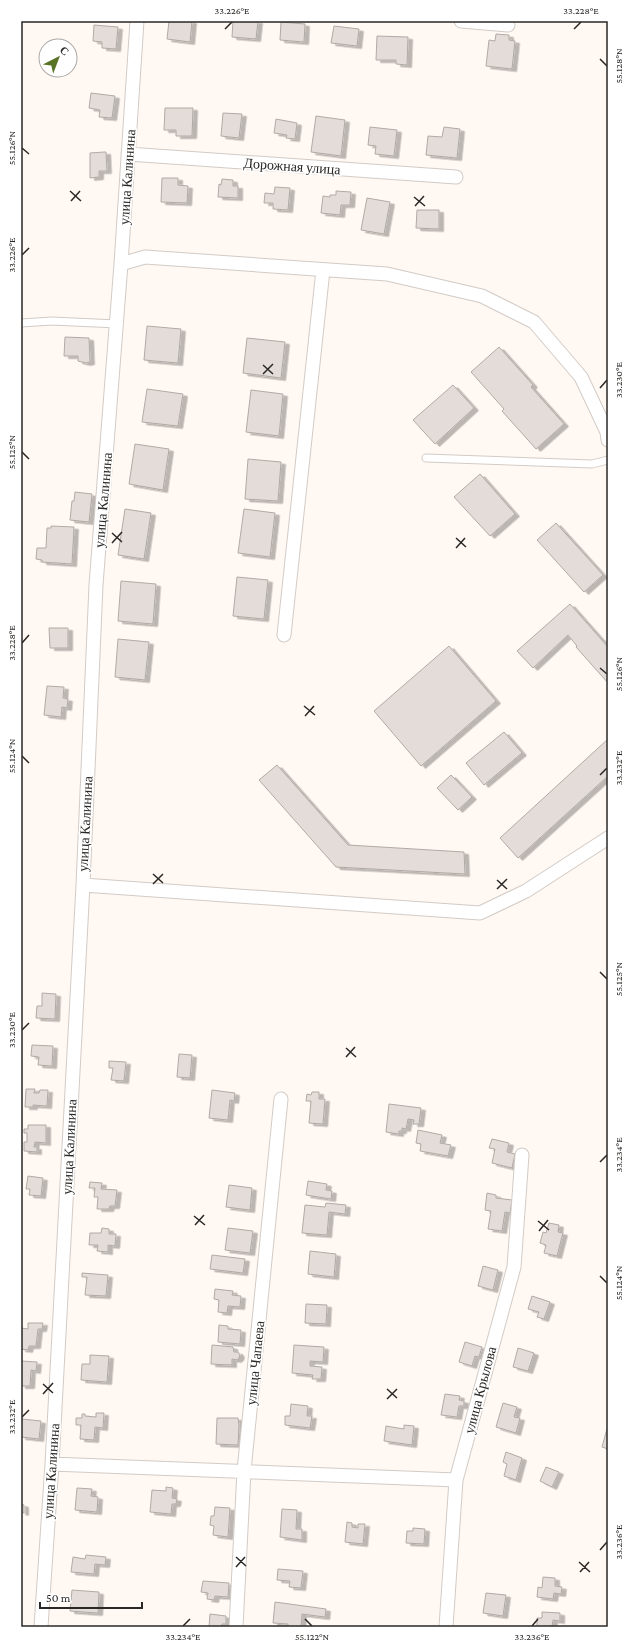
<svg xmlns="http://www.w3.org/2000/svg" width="629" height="1648" font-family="'Crimson Pro',serif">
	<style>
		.building { fill: #e3dcd8; stroke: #b0aaa6; filter: url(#shadow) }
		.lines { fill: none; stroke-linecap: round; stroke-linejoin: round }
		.lane-casing { stroke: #d2cbc6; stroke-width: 9 }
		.street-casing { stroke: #d2cbc6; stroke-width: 15 }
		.lane { stroke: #fff; stroke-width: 7 }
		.street { stroke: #fff; stroke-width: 13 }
		.ticks { fill: none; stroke: #2a2826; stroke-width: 1.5 }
		.labels { text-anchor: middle; stroke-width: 3.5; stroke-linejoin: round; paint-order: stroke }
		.street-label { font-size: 14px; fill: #2a2826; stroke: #fff }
		.neatline { fill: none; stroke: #2a2826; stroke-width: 1.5 }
		.ticks-label { font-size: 10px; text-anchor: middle; fill: #2a2826 }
	</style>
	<defs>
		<filter id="shadow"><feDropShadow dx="4.5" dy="2.5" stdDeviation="0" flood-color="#0004"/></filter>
	</defs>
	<rect width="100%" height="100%" fill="#fff8f3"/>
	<!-- building -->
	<path class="building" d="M169 21H192L190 42 167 39Z
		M233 21H258L256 39 232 37Z
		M281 22 305 24 304 42 280 40Z
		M94 25 118 27 116 49 102 48V42L93 41Z
		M334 26 359 29 357 46 331 43Z
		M496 34 509 35V40L515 41 512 69 486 66 489 40 495 41Z
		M377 36 408 37 407 65 396 64V60H376Z
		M91 93 115 96 112 118 99 117 100 110 89 108Z
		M165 108H193L192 136H176V130H164Z
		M223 113 242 114 239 138 221 136Z
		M316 116 345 120 341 156 311 152Z
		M276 119 297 123 295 139 286 138 287 135 274 133Z
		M370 127 397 130 394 156 375 154 376 146 368 145Z
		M444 127 460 129 457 158 426 155 428 136 442 137Z
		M104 152H106L107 171H99V177L90 178V153Z
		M162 178H178V185L188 186 187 203 161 202Z
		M222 179 233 180V186H238V198L218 197 219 184 221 185Z
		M275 187 290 188 288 210 273 209V203H264L265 193 274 194Z
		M336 191 351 192 350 205H341L340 215 321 213 323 196 330 197V195H336Z
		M367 198 390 202 384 234 361 230Z
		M417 210H439V229L416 228Z
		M147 326 181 329 178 363 144 360Z
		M65 337 89 338 90 362 86 363 78 361V356H64Z
		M247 338 285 342 281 378 243 373Z
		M499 347 533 385 531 387 564 424 536 449 502 411 504 409 471 372Z
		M453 385 474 408 435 444 413 420Z
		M147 389 183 394 178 426 142 422Z
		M251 390 283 394 279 436 246 432Z
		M135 444 169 449 163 490 129 484Z
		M248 459 281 462 278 501 245 499Z
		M480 474 515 514 490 536 454 497Z
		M75 492 92 494 89 522 70 520 72 501H74Z
		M125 509 151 513 144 559 118 555Z
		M244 509 275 513 270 557 238 553Z
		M556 523 603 575 584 592 537 540Z
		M51 526 74 527 72 564 42 562V560L36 559 37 548H46L47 528H51Z
		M237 577 268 580 264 619 233 616Z
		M121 581 156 584 153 624 118 621Z
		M570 604 608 647V683L576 647 577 646 568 635 533 668 517 651Z
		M49 628H68V648H50Z
		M118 639 149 642 145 680 115 677Z
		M449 646 496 701 421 766 374 711Z
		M47 686 64 687 63 698 68 699 67 708 62 707 61 717 44 715Z
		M504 732 522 753 484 785 466 763Z
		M608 739V776L518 858 500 838Z
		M277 765 348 845 464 852 465 874 336 867 259 780Z
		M451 775 472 797 458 810 437 788Z
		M42 993 56 994 55 1019 36 1018 37 1006H42Z
		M32 1045 53 1046 52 1066 38 1065 39 1057 31 1056Z
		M179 1054 192 1055 190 1078 177 1077Z
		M109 1061 126 1062 124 1081 111 1080 113 1068H109Z
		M26 1089H35L34 1093H39L40 1090H48L47 1106 33 1105V1107H25Z
		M212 1090 235 1093 234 1101 230 1100 228 1120 209 1118Z
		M312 1092H319V1099H325L323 1124 309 1123 311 1101H306L307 1094 311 1095Z
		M389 1104 421 1108 419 1124H413L414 1120 408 1119 406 1129 402 1128V1131H399V1134L386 1132Z
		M28 1125H46V1143L35 1142 34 1147H37V1152L24 1151V1142H27V1133H24V1129H28Z
		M418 1130 442 1135 440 1143 451 1145 448 1156 420 1151 421 1144 416 1143Z
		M492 1139 509 1143 507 1152 515 1154 512 1168 492 1163 495 1149 489 1148Z
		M28 1176 43 1178 41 1196 29 1195 30 1189H26Z
		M308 1181 327 1184 326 1190 332 1191 331 1199 306 1195Z
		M90 1182 102 1183 101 1189 117 1190 115 1206H110L109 1209H97L98 1197H94L95 1188H89Z
		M229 1185 252 1188 250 1210 226 1207Z
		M487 1193 496 1195V1198L512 1200 510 1213 505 1212 502 1231 488 1229 491 1211 485 1210Z
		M326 1203 346 1205 345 1214 329 1212 327 1235 302 1233 305 1205 325 1207Z
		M549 1223 559 1225 558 1232 563 1233 557 1256 544 1253 546 1245 540 1243 543 1232 546 1233Z
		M102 1228 109 1229V1234H116L115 1246 108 1245V1252L97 1251 98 1245H89L90 1233H101Z
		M228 1228 253 1231 250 1253 225 1250Z
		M310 1251 336 1254 334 1277 308 1274Z
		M212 1255 245 1259 243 1273 210 1269Z
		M483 1266 498 1270 493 1290 478 1286Z
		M82 1273 108 1275 106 1296 85 1295 87 1277H82Z
		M215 1289 233 1291 232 1295 241 1296 240 1307 228 1306 227 1313 218 1312 219 1300 214 1299Z
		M532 1296 550 1302 544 1319 537 1317 539 1312 528 1309Z
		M306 1304 327 1305 326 1324 305 1323Z
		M28 1323H43L42 1329H38L36 1346H29L28 1350 21 1349V1328L28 1329Z
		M219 1325 228 1326V1329L241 1330 240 1344 218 1342Z
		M465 1342 482 1347 479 1357 475 1356 472 1366 459 1362Z
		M212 1345 233 1347 234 1352H238L240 1355 239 1358 237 1360 232 1359V1365L211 1364Z
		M294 1345 324 1347 323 1362 310 1361V1366L322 1367 321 1379H312L313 1375 292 1373Z
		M518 1348 534 1353 528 1371 513 1367Z
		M90 1355 109 1356 107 1382 81 1380 82 1364H90Z
		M21 1361 37 1362 36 1371 31 1370 30 1386H21Z
		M445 1394 460 1396 459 1400 464 1401V1406H459L457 1417 441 1415Z
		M503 1403 517 1407 514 1417 520 1418 516 1433 496 1427Z
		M291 1404 308 1406 307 1416H312L310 1428 285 1425V1416H290Z
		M96 1413H104L103 1428 95 1427 94 1440 80 1439 81 1425H76V1418H82V1414H85V1416L96 1417Z
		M217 1418H238L239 1425 238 1445 216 1444Z
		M22 1419 41 1421 39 1439 21 1437Z
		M404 1425 414 1426 412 1445 384 1441 386 1426 404 1429Z
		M608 1425V1449L602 1447Z
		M506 1452 522 1458 516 1480 504 1476 507 1464 503 1462Z
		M546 1467 559 1472 552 1487 540 1481Z
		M166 1487 173 1488 172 1498 177 1499 176 1504H172L171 1514 150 1512 152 1490 166 1491Z
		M77 1488 92 1489 91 1496 98 1497 97 1512 75 1510Z
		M21 1504 24 1505V1513L21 1512Z
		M215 1507 230 1508 228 1537 213 1535 214 1526 210 1525 211 1516H214Z
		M282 1509 297 1510 296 1529H302V1540L280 1537Z
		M347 1522 352 1523V1527L358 1528V1524H365L363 1544 345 1542Z
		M413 1528 425 1529 424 1544 406 1543 407 1531H413Z
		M86 1555 106 1557 105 1565 95 1564 94 1574 71 1572 73 1557 85 1559Z
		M278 1569 303 1571 301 1588 289 1587 290 1581 277 1580Z
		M543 1577 555 1578V1586L562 1587 561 1594 554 1593 553 1599 537 1597 538 1587 542 1588Z
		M203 1581 229 1583 228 1597 215 1596 214 1600 207 1599 208 1593 201 1592Z
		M72 1590 99 1592 98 1613 70 1611Z
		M486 1593 506 1595 503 1616 483 1613Z
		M275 1602 326 1609 325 1617 302 1614 301 1627H288V1624L273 1623Z
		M542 1612 560 1613V1621L553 1620 552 1627H537V1618H542Z
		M210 1614 226 1616V1624H222L221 1627H209Z"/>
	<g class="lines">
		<!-- lane casing -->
		<g class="lane-casing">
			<path id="lane" d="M21 323 52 321 117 324
				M426 458 592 464 608 460"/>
		</g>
		<!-- street casing -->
		<g class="street-casing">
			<path id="street" d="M461 21 508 25
				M128 154 456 177
				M121 264 145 257 387 274 482 296 534 322 581 377 607 432 608 440
				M284 635 323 270
				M83 885 480 913 526 891 608 838
				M52 1464 456 1480
				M41 1627 52 1464 83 885 96 585 121 264 137 21
				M236 1627 244 1471 281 1099
				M446 1627 456 1480 514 1267 522 1155"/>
		</g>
		<!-- lane -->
		<use href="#lane" class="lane"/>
		<!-- street -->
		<use href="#street" class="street"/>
	</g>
	<!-- ticks -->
	<path class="ticks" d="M225 29 232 22M574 29 581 22M600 59 607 66M22 148 29 154M70 191 81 201M414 197 425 206M71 201 80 191M415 206 424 196M22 255 29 248M263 365 273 374M263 374 273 364M600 388 607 380M22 452 29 459M112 533 122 542M456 538 466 547M112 543 122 532M456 548 465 538M22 643 29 635M600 668 607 674M304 706 315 715M305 716 314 706M22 756 29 763M600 775 607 768M153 874 163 883M497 880 507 889M153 884 163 874M497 889 507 879M600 972 607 979M22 1030 29 1023M346 1048 356 1057M346 1057 355 1047M600 1162 607 1155M194 1216 205 1225M538 1221 549 1230M195 1225 204 1215M539 1231 548 1220M600 1276 607 1283M43 1384 53 1393M387 1389 397 1398M43 1394 53 1383M387 1399 397 1389M22 1417 29 1410M600 1550 607 1542M236 1557 246 1566M579 1562 590 1572M236 1567 245 1557M580 1572 589 1562M305 1619 312 1626M183 1626 190 1619M532 1626 538 1619"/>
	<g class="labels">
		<!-- street labels -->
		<g class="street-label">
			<text transform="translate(292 166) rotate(4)" y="5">Дорожная улица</text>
			<text transform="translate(127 177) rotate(-86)" y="5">улица Калинина</text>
			<text transform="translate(103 500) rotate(-85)" y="5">улица Калинина</text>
			<text transform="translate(85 824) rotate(-87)" y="5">улица Калинина</text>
			<text transform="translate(69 1147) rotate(-87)" y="5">улица Калинина</text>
			<text transform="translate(255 1363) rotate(-84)" y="5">улица Чапаева</text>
			<text transform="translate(480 1390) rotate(-75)" y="5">улица Крылова</text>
			<text transform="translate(51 1471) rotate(-86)" y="5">улица Калинина</text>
		</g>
	</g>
	<!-- border -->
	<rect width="629" height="1648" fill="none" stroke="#ffffff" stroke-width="44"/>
	<!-- north arrow -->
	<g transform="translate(58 58) rotate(42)"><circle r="19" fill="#ffffff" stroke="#aaa9a8"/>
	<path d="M0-3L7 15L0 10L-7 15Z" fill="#587326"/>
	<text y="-6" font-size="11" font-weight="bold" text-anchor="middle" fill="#2a2826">С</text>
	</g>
	<!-- scale -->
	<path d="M40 1602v6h102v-6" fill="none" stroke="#2a2826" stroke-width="2"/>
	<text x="46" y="1602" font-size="12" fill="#2a2826" stroke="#ffffff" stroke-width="3" paint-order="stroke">50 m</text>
	<rect x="22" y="22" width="585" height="1604" class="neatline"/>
	<g class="ticks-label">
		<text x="232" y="14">33.226°E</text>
		<text x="581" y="14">33.228°E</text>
		<text transform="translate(618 66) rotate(-90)" y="4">55.128°N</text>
		<text transform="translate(11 148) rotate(-90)" y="4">55.126°N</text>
		<text transform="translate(11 255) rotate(-90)" y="4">33.226°E</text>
		<text transform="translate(618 380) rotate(-90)" y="4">33.230°E</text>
		<text transform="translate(11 452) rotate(-90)" y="4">55.125°N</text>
		<text transform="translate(11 643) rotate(-90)" y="4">33.228°E</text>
		<text transform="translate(618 674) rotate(-90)" y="4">55.126°N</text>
		<text transform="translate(11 756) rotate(-90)" y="4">55.124°N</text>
		<text transform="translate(618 768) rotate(-90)" y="4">33.232°E</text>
		<text transform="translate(618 979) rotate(-90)" y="4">55.125°N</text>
		<text transform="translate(11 1030) rotate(-90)" y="4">33.230°E</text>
		<text transform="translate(618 1155) rotate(-90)" y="4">33.234°E</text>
		<text transform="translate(618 1283) rotate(-90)" y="4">55.124°N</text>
		<text transform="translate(11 1417) rotate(-90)" y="4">33.232°E</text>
		<text transform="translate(618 1542) rotate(-90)" y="4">33.236°E</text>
		<text x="183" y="1640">33.234°E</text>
		<text x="312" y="1640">55.122°N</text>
		<text x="532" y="1640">33.236°E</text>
	</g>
</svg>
